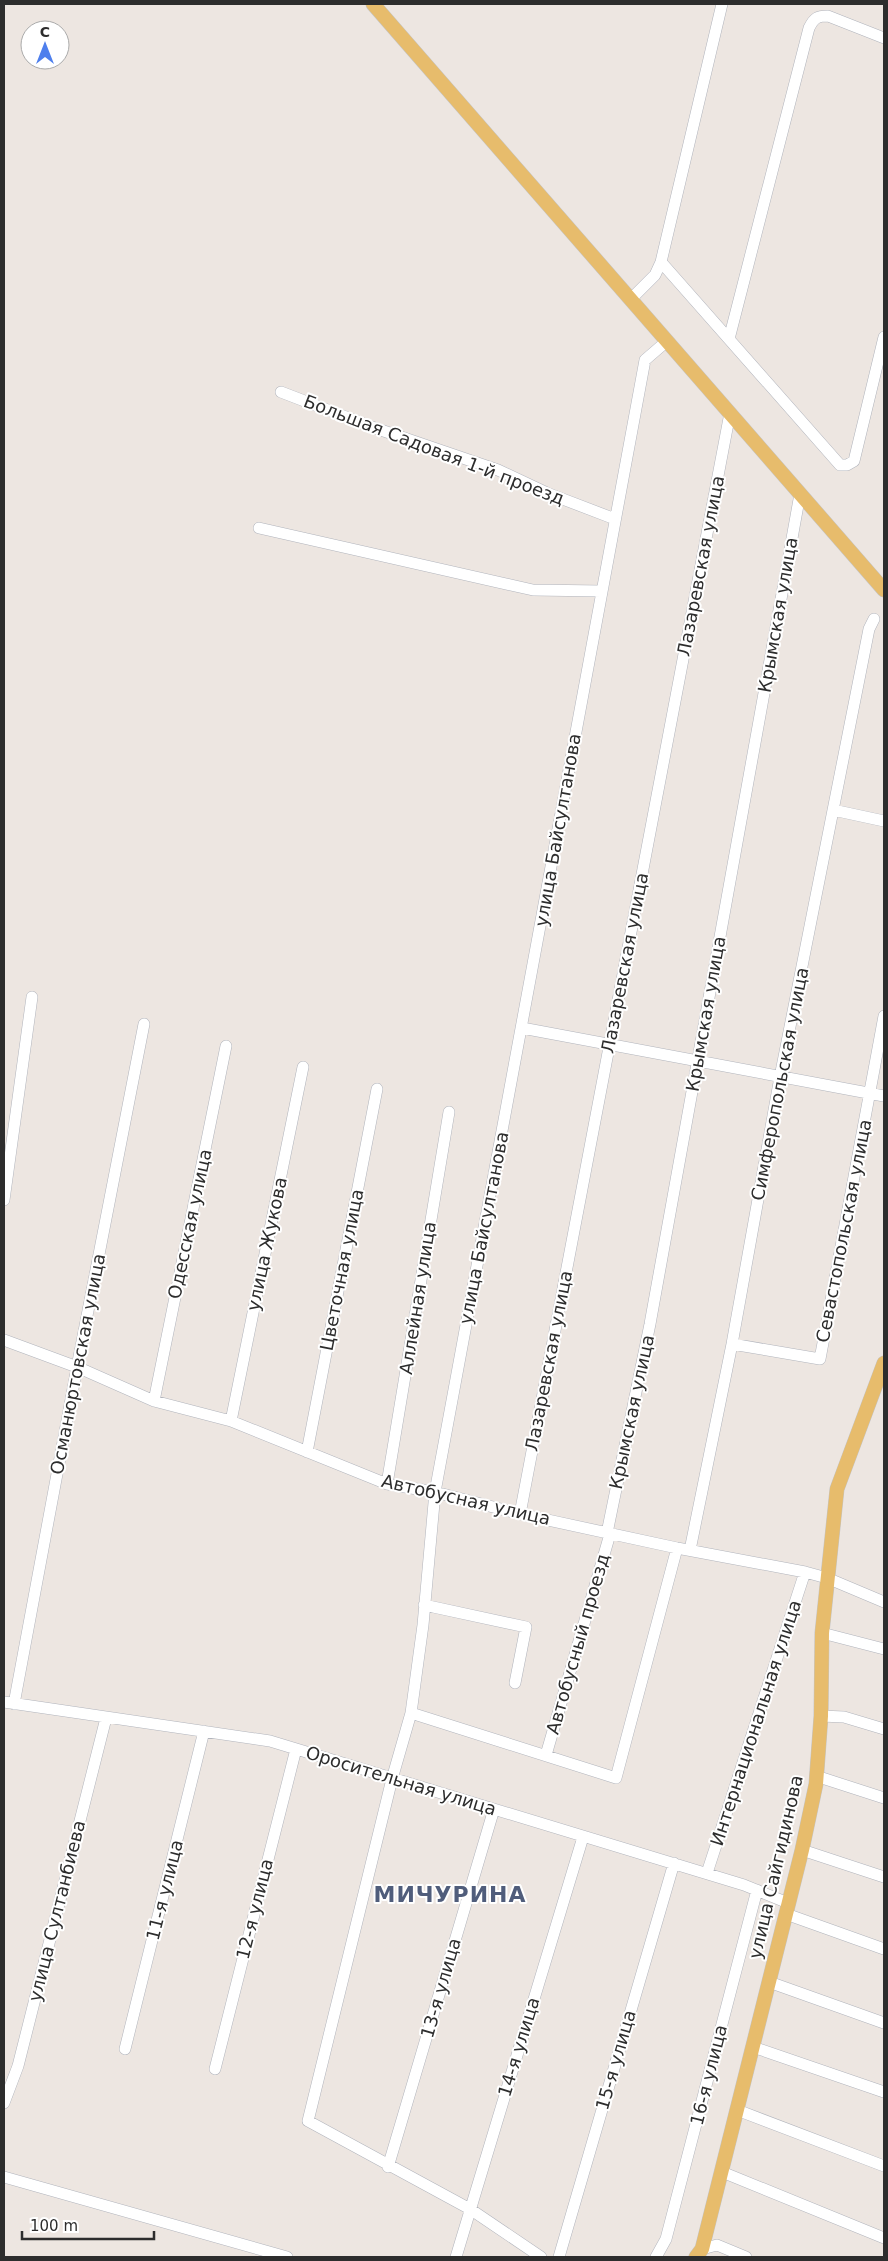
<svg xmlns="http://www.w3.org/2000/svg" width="888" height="2261" font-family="'DejaVu Sans',sans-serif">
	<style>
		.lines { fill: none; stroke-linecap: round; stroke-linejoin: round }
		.minor-casing { stroke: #b1b4bc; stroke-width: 12 }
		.major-casing { stroke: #c4c4c4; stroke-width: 15 }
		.minor { stroke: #fff; stroke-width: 11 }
		.major { stroke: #e7bc6c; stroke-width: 14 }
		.labels { text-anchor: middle; stroke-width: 4; stroke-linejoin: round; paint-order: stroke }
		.street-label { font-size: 18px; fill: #2d2d2d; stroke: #fff }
		.district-label { font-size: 22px; font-weight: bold; letter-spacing: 1px; fill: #505d7b; stroke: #fff }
	</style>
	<rect width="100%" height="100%" fill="#ede6e1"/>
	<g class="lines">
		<!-- minor casing -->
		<g class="minor-casing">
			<path id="minor" d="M661 262 840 465H847L854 461 884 337
				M631 299 655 275 661 262 722 4
				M729 339 809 28C814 18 817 16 828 16L884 38
				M281 392 372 427 498 470 547 493 615 519
				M259 528 533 590 601 591
				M833 810 884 821
				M522 1028 884 1096
				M4 1200 32 997
				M4 1340 77 1367 154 1401 231 1421 387 1484 435 1492 520 1514 677 1548 805 1572 827 1578 884 1602
				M732 1344 820 1359 884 1016
				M154 1401 226 1046
				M231 1421 303 1067
				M307 1452 377 1089
				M387 1484 449 1112
				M520 1514 730 413
				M607 1533 650 1324 800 494
				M690 1550 732 1344 780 1077 869 629 874 619
				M424 1605 526 1627 515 1683
				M822 1633 884 1649
				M4 1702 270 1741 744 1885 788 1903
				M14 1704 77 1367 144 1024
				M411 1713 616 1778 677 1548
				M821 1716 844 1717 884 1729
				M546 1755 610 1534
				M816 1776 884 1798
				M802 1850 884 1877
				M707 1873 805 1572
				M786 1914 884 1949
				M769 1982 884 2023
				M753 2047 884 2092
				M125 2049 204 1731
				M215 2069 296 1749
				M4 2103 18 2066 106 1718
				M737 2110 884 2166
				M388 2167 494 1809
				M722 2172 884 2238
				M4 2177 287 2257
				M702 2249 717 2245 746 2257
				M456 2257 583 1837
				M541 2257 470 2209 308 2121 392 1779 411 1713 423 1625 435 1492 645 360 667 341
				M559 2257 674 1863
				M656 2257 666 2239 757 1890"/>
		</g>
		<!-- major casing -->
		<g class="major-casing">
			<path id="major" d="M373 4 884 590
				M696 2257 702 2249 802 1850 816 1784 821 1716 822 1633 837 1489 884 1363"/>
		</g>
		<!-- minor -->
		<use href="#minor" class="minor"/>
		<!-- major -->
		<use href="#major" class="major"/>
	</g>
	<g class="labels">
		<!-- street labels -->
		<g class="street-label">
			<text transform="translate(434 450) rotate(21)" y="6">Большая Садовая 1-й проезд</text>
			<text transform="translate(701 566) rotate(-79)" y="6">Лазаревская улица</text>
			<text transform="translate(778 615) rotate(-80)" y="6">Крымская улица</text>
			<text transform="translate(558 830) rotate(-80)" y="6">улица Байсултанова</text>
			<text transform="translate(625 963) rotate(-79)" y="6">Лазаревская улица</text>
			<text transform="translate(706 1014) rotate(-80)" y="6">Крымская улица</text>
			<text transform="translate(780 1084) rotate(-79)" y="6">Симферопольская улица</text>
			<text transform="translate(190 1224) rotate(-78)" y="6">Одесская улица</text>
			<text transform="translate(484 1228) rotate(-79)" y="6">улица Байсултанова</text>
			<text transform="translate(844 1231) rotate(-79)" y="6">Севастопольская улица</text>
			<text transform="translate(267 1244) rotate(-78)" y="6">улица Жукова</text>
			<text transform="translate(342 1270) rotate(-79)" y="6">Цветочная улица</text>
			<text transform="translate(418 1298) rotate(-81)" y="6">Аллейная улица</text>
			<text transform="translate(549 1361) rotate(-79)" y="6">Лазаревская улица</text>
			<text transform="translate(78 1364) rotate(-79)" y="6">Османюртовская улица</text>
			<text transform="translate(632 1412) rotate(-78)" y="6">Крымская улица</text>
			<text transform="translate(466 1500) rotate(13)" y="6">Автобусная улица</text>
			<text transform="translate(578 1644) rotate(-74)" y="6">Автобусный проезд</text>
			<text transform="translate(756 1723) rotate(-72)" y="6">Интернациональная улица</text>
			<text transform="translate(401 1781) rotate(17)" y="6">Оросительная улица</text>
			<text transform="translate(776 1867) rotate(-77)" y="6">улица Сайгидинова</text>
			<text transform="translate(165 1890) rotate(-76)" y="6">11-я улица</text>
			<text transform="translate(255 1909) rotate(-76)" y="6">12-я улица</text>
			<text transform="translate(57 1911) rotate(-76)" y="6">улица Султанбиева</text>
			<text transform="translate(441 1988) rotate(-74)" y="6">13-я улица</text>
			<text transform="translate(519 2047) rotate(-73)" y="6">14-я улица</text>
			<text transform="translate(616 2060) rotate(-74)" y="6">15-я улица</text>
			<text transform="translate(709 2075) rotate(-76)" y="6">16-я улица</text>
		</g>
		<!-- district labels -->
		<g class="district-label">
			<text x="450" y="1902">МИЧУРИНА</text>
		</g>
	</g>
	<!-- border -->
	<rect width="888" height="2261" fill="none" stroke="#2d2d2d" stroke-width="10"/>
	<!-- north arrow -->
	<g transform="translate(45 45)"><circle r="24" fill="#ffffff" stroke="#ababab"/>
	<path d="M0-4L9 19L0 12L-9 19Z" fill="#4e7fed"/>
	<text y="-8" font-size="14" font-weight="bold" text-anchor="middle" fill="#2d2d2d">С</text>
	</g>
	<!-- scale -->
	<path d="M22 2231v8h132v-8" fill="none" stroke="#2d2d2d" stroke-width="2.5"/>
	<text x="30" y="2231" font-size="15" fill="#2d2d2d" stroke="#ffffff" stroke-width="4" paint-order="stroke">100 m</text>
</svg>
